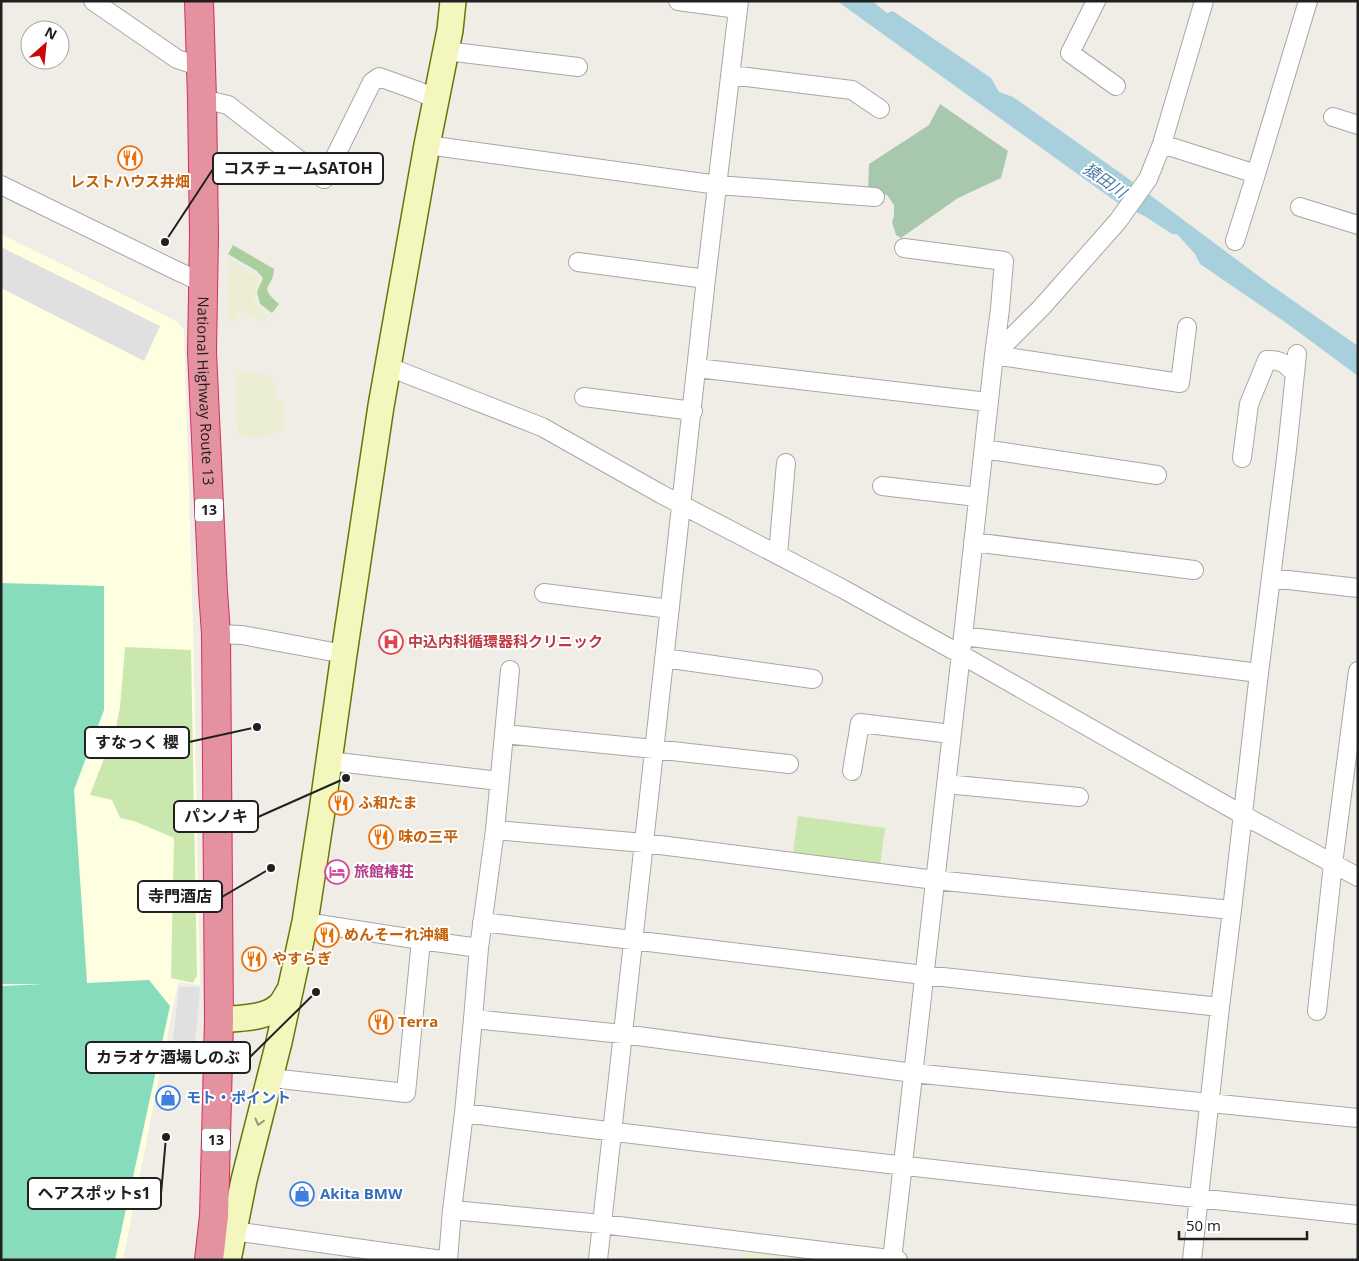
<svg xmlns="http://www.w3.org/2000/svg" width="1359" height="1261" font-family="'Open Sans','Noto Sans JP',sans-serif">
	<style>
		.education { fill: #fefee1 }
		.farmland { fill: #ebeed2 }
		.grass { fill: #cae8ae }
		.forest { fill: #abce9d }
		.cemetery { fill: #a8c8ad }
		.pitch { fill: #87dcbc }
		.parking { fill: #e0e0e0 }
		.water { fill: #a8d0dc }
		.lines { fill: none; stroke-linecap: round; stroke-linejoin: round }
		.street-casing { stroke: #a7a7a7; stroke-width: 20 }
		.secondary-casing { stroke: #687409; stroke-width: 28 }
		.highway-casing { stroke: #d52c64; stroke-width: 30 }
		.street { stroke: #fff; stroke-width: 18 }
		.secondary { stroke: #f4f7bd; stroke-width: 25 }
		.highway { stroke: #e491a0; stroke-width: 28 }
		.oneway { stroke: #959676 }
		.labels { text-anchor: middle; stroke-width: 4; stroke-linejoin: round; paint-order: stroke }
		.shield { fill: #fff; stroke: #636363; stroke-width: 1 }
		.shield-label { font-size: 14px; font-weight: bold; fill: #202020 }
		.food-label { font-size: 15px; font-weight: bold; fill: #c56008; stroke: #fff; text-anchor: start }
		.street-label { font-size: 15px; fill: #202020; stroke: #fff }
		.health-label { font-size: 15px; font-weight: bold; fill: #be3a42; stroke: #fff; text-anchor: start }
		.hotel-label { font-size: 15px; font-weight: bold; fill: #b23c85; stroke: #fff; text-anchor: start }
		.shop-label { font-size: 15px; font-weight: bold; fill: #366cbe; stroke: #fff; text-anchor: start }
		.water-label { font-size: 16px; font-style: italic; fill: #4c78a5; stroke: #fff }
		.leader { fill: none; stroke: #202020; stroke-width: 2 }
		.callout-dot { fill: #202020; stroke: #fff; stroke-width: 2 }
		.callout { fill: #fff; stroke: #202020; stroke-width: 2 }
		.callout-label { font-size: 16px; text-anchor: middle; font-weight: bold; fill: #202020 }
	</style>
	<rect width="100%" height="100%" fill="#f0ede6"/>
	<!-- education -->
	<path class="education" d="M1 234 178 322 184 330 193 625 200 985 178 982 123 1260H1Z"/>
	<!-- farmland -->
	<path class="farmland" d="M228 259 260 279 253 300 260 309 269 315 264 323 240 311 232 324 228 321Z
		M236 372 261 374 275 381V399L286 404 282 429 261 438 238 437Z
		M745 1250 823 1260H744Z"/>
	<!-- grass -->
	<path class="grass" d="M125 647 191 650 197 976 193 983 171 978 174 838 134 821 120 818 112 800 90 795 116 727 120 707Z
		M798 816 885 828 880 866 793 854Z"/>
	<!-- forest -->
	<path class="forest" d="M233 245 274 269C274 289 256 284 279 304L272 313 260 304 257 292 263 278 257 271 228 254Z"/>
	<!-- cemetery -->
	<path class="cemetery" d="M940 104 1008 151 1001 178 958 198 901 238 896 235 892 222 894 216V205L887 195 868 191 869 164 929 125Z"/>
	<!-- pitch -->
	<path class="pitch" d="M1 583 104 586V710L74 790 87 983 149 980 170 1006 115 1260H1V986L45 984H1Z"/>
	<!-- parking -->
	<path class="parking" d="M1 247 160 326 144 361 1 288Z
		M179 987H200L195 1043 173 1040Z"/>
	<!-- water -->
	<path class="water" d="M837 1H872L887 13 893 11 991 78 999 92 1013 97 1126 177 1268 283 1358 346V376L1285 322 1200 264 1195 254 1177 234H1172L1146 217 1115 201Z"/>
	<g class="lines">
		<!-- street casing -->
		<g class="street-casing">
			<path id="street" d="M93 1 177 59 201 67
				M678 1 738 9
				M1096 1 1070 53 1116 86
				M446 51 578 67
				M731 75 852 90 880 109
				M202 99 228 105 324 179 372 82 379 77 418 91 435 99
				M1333 117 1358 125
				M1162 144 1256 174 1308 1
				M427 145 718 185 875 197
				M1 185 173 269 203 283
				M1300 207 1358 225
				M1235 241 1256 174
				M904 248 1004 261 1000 309 994 355 1180 383 1187 327
				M578 262 706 279
				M389 367 542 427 661 494 843 589 960 654 1243 815 1358 877
				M697 368 988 402
				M584 397 693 411
				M984 449 1157 475
				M1242 458 1249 404 1267 360C1280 359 1286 364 1295 374
				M882 486 977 497
				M973 542 1194 570
				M778 554 786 463
				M1271 578 1358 588
				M544 593 670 609
				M216 634 242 635 344 654
				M963 636 1259 673
				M664 658 813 679
				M504 734 654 749 789 764
				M329 761 499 781
				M852 771 860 723 951 734
				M946 784 1079 797
				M495 830 644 843 935 880 1232 910
				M305 922 421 940 479 948
				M482 922 924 975 1220 1007
				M1317 1011 1333 864 1358 671
				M473 1019 623 1034 913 1073 1358 1118
				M271 1078 406 1093 421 940
				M464 1113C761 1151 1060 1184 1358 1215
				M452 1210 602 1224 898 1260
				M233 1231 442 1260
				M448 1260 452 1210 464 1113 473 1019 479 948 495 830 510 670
				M598 1260 706 279 739 1
				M892 1260 963 636 994 355 1041 308 1118 221 1148 179 1162 144 1204 1
				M1192 1260 1220 1007 1232 910 1259 673 1287 450 1297 354"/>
		</g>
		<!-- secondary casing -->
		<g class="secondary-casing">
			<path id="secondary" d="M219 1020C237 1018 266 1019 279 1006 284 1002 286 995 290 990
				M228 1260 244 1180 279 1042 305 922 322 811 344 654 381 406 427 145 450 30 453 1"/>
		</g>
		<!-- highway casing -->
		<g class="highway-casing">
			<g id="highway">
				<path id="s1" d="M199 1 202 99 204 235 202 352 213 591 216 634 219 1020 214 1216 209 1260"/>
			</g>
		</g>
		<!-- street -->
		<use href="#street" class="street"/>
		<!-- secondary -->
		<use href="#secondary" class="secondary"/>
		<!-- highway -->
		<use href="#highway" class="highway"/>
	</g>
	<!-- one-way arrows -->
	<defs><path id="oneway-chevron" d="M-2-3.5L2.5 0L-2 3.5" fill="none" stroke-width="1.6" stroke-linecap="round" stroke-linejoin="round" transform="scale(1.25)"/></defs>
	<use class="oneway" href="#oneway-chevron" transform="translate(259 1122) rotate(105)"/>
	<!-- icons -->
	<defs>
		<g id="restaurant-ring" transform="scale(1.25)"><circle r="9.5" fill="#fff" stroke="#e8710a" stroke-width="1.5"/><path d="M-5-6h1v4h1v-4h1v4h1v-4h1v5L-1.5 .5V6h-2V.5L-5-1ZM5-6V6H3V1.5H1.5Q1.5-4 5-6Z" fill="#e8710a"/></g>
		<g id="hospital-ring" transform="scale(1.25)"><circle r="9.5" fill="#fff" stroke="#e0444e" stroke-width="1.5"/><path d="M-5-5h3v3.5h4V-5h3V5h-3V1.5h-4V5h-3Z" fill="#e0444e"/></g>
		<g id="hotel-ring" transform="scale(1.25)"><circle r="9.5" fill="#fff" stroke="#d1479c" stroke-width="1.5"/><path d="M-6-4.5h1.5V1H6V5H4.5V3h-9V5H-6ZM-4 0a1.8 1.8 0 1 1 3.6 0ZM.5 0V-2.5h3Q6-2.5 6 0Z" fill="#d1479c"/></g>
		<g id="shop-ring" transform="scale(1.25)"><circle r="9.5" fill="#fff" stroke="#3f7fe0" stroke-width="1.5"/><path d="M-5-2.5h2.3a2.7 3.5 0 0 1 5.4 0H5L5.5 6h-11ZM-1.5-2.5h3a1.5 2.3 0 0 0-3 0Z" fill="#3f7fe0"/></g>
	</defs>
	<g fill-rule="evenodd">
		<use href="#restaurant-ring" x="130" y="158"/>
		<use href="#hospital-ring" x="391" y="642"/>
		<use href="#restaurant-ring" x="341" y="803"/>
		<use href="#restaurant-ring" x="381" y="837"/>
		<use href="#hotel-ring" x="337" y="872"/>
		<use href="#restaurant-ring" x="327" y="935"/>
		<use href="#restaurant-ring" x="254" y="959"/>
		<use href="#restaurant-ring" x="381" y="1022"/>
		<use href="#shop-ring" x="168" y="1098"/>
		<use href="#shop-ring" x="302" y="1194"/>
	</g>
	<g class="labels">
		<!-- shield labels -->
		<g class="shield">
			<rect x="195" y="498.5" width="28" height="23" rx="4"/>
			<rect x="202" y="1128.5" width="28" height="23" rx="4"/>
		</g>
		<g class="shield-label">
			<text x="209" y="515">13</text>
			<text x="216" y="1145">13</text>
		</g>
		<!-- food labels -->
		<g class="food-label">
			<text x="130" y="187" text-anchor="middle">レストハウス井畑</text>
			<text x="358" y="808">ふ和たま</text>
			<text x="398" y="842">味の三平</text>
			<text x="344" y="940">めんそーれ沖縄</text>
			<text x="272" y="964">やすらぎ</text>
			<text x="398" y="1027">Terra</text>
		</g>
		<!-- street labels -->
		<g class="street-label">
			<text dy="5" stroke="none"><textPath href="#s1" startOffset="390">National Highway Route 13</textPath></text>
		</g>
		<!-- health labels -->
		<g class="health-label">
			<text x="408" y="647">中込内科循環器科クリニック</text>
		</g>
		<!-- hotel labels -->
		<g class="hotel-label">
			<text x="354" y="877">旅館椿荘</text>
		</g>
		<!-- shop labels -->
		<g class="shop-label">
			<text x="186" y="1103">モト・ポイント</text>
			<text x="320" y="1199">Akita BMW</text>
		</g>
		<!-- water labels -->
		<g class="water-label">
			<text transform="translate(1105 180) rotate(35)" y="6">猿田川</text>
		</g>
	</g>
	<!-- callouts -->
	<path class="leader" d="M165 242L213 169M257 727L189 742M346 778L258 817M271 868L222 897M316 992L250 1057M166 1137L161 1194"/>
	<g class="callout-dot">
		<circle cx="165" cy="242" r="5"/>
		<circle cx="257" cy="727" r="5"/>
		<circle cx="346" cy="778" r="5"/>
		<circle cx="271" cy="868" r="5"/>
		<circle cx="316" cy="992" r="5"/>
		<circle cx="166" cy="1137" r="5"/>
	</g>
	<g class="callout">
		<rect x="213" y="153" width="170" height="31" rx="5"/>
		<rect x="85" y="727" width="104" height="31" rx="5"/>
		<rect x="174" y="801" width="84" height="31" rx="5"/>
		<rect x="138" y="881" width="84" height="31" rx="5"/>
		<rect x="86" y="1042" width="164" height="31" rx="5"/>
		<rect x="28" y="1178" width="133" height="31" rx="5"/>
	</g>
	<g class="callout-label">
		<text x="298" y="174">コスチュームSATOH</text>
		<text x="137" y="748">すなっく 櫻</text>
		<text x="216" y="822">パンノキ</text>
		<text x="180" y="902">寺門酒店</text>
		<text x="168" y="1063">カラオケ酒場しのぶ</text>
		<text x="94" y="1199">ヘアスポットs1</text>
	</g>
	<!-- border -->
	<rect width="1359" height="1261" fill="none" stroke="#202020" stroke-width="5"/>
	<!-- north arrow -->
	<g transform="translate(45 45) rotate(27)"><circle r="24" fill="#ffffff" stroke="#a6a6a6"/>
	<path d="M0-4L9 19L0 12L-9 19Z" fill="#c80907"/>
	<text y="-8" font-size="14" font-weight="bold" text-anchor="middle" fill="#202020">N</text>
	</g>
	<!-- scale -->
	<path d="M1179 1231v8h128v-8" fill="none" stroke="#202020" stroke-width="2.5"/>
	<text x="1186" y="1231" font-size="15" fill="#202020" stroke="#ffffff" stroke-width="4" paint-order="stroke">50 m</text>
</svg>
